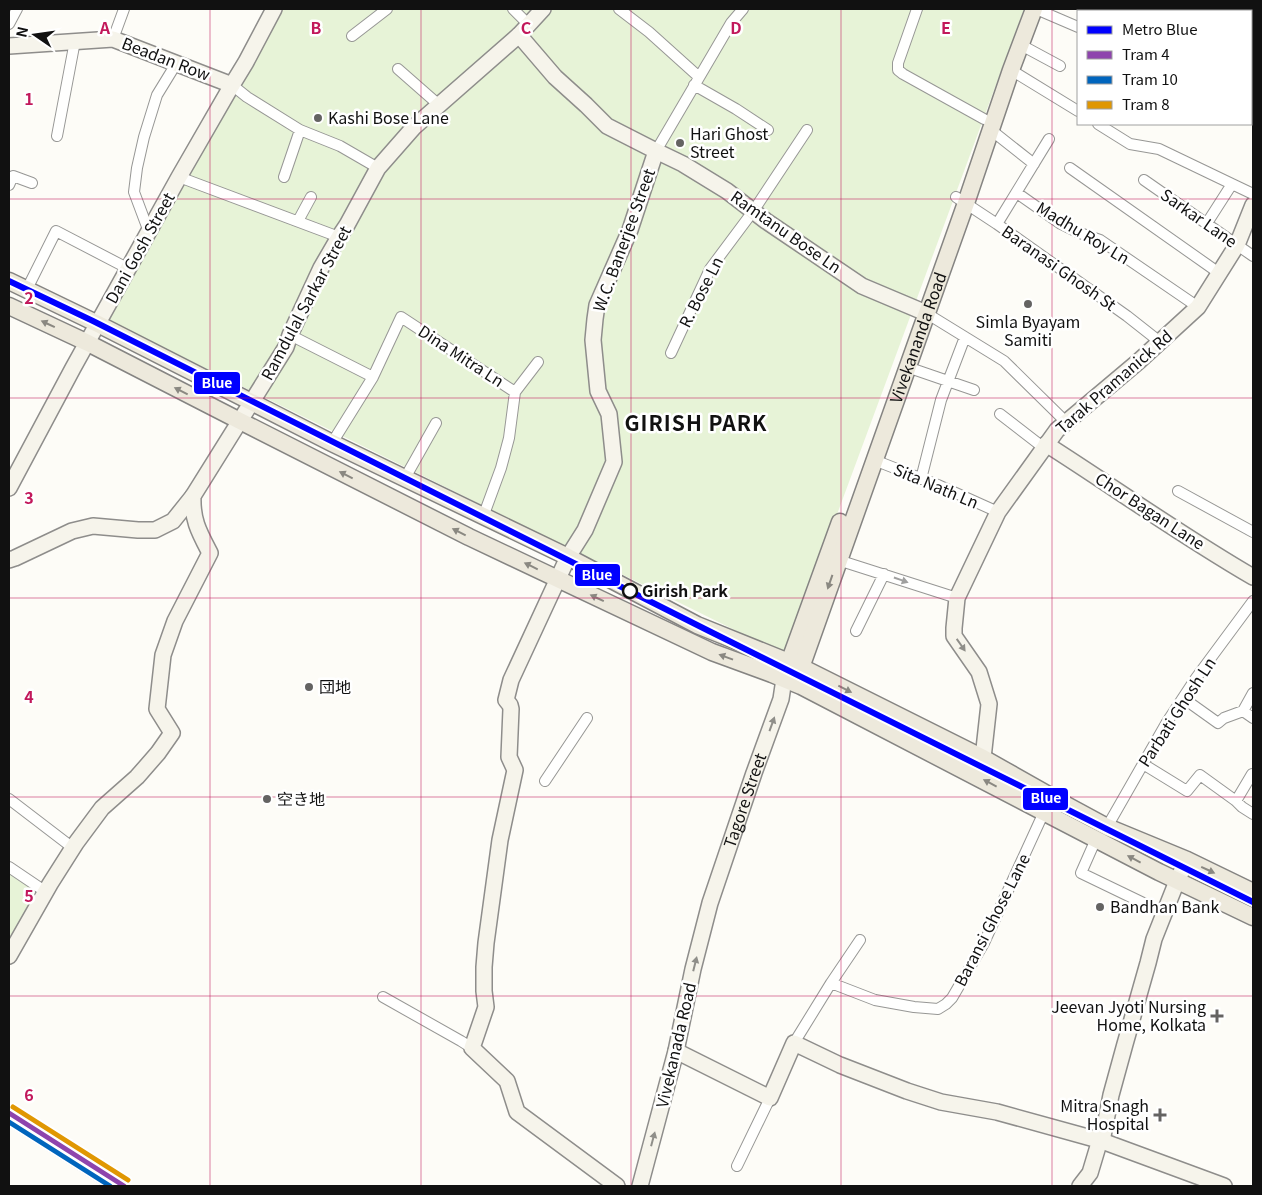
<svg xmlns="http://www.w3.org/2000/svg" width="1262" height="1195" font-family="Georgia,'Noto Sans SC','Noto Sans JP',serif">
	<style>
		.green { fill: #e7f3d7 }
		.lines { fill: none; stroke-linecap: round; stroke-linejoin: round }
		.street-casing { stroke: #979795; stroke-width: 12 }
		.secondary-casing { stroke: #8e8d8b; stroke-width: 18 }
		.primary-casing { stroke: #858482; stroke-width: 19 }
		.street { stroke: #fffffe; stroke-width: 10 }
		.secondary { stroke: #f6f4eb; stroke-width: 15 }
		.primary { stroke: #ede9dc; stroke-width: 16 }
		.tram-1-casing { stroke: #fff; stroke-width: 9 }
		.tram-2-casing { stroke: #fff; stroke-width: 9 }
		.tram-3-casing { stroke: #fff; stroke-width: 9 }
		.tram-1 { stroke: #8e44ad; stroke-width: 5 }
		.tram-2 { stroke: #0065bd; stroke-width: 5 }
		.tram-3 { stroke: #e09702; stroke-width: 5 }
		.metro-1-casing { stroke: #fff; stroke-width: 10 }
		.metro-1 { stroke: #00f; stroke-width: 6 }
		.oneway { fill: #8a8881 }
		.oneway2 { fill: #a0a09f }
		.oneway3 { fill: #8f8e89 }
		.grid { fill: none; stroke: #c2185b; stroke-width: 1; stroke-opacity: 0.55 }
		.poi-dot { fill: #646362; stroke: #fff; stroke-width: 2 }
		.stop-dot { fill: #fff; stroke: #111; stroke-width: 2.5 }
		.labels { text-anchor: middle; stroke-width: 5; stroke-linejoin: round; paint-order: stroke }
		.street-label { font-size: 16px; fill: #111; stroke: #fff }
		.poi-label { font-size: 16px; fill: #111; stroke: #fff; text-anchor: start }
		.stop-label { font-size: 16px; font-weight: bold; fill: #111; stroke: #fff; text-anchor: start }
		.district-label { font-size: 21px; font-weight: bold; letter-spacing: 1px; fill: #111; stroke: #fff }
		.grid-label { font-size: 16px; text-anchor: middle; font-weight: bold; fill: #c2185b; stroke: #fff; stroke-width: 5; stroke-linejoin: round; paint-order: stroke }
		.line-badge { stroke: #fff; stroke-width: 2 }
		.badge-label { font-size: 14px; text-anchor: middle; font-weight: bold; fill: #fff }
	</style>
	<rect width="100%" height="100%" fill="#fdfcf7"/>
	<!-- green -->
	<path class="green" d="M283 9H1024L785 655 108 320Z
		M9 865 40 886 9 939Z"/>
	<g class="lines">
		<!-- street casing -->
		<g class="street-casing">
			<path id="street" d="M513 9 528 24
				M619 9 649 32 699 77
				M917 9 898 63V70L903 74 984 119
				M1036 9 1078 27
				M9 24 17 9
				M352 36 387 9
				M113 39 124 9
				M1021 45 1060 66
				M398 69 439 105
				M1011 70 1078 111
				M232 85 247 97 300 130 340 146 378 168
				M694 85 736 109 768 130
				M1251 108 1253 110
				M1098 124 1130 144 1159 149 1232 184
				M991 130 1034 164
				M57 136 75 41
				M656 151 731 23 743 9
				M1070 168 1219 273
				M179 177 339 237
				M284 177 300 130
				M1144 180 1253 256
				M9 185 13 176 32 183
				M1017 193 1061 224 1077 232 1100 240 1198 307
				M956 197 997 224 1127 316 1160 342
				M298 221 311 197
				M1207 223 1232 184 1253 194
				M997 224 1049 139
				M149 232 134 192 137 168 144 137 157 95 176 64
				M27 289 56 231 129 269
				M926 313 1004 361 1066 422
				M290 335 373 377
				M671 353 710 269 754 210 807 130
				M907 367 974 390
				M1000 414 1044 448
				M332 443 373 377 401 317 515 392 538 362
				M874 460 938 485 998 512
				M405 478 436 423
				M921 479 941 400 965 337
				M1178 491 1253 532
				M483 517 501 468 509 438 515 392
				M838 560 957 598
				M856 631 884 574
				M1183 698 1218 723 1224 718 1243 711 1253 693
				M1243 711 1253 718
				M1143 764 1187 791 1200 775 1236 801 1242 807 1253 814
				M545 781 587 718
				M9 799 73 848
				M1236 801 1252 774 1253 775
				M1107 827 1167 722 1196 678 1253 601
				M1096 839 1081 873 1164 913
				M9 867 46 892
				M831 983 860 940
				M383 997 461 1041 472 1048
				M794 1043 831 983 875 1000 914 1007 938 1009 946 1004 952 998 984 943 1044 812
				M737 1166 770 1098"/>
		</g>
		<!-- secondary casing -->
		<g class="secondary-casing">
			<g id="secondary">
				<path d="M519 35 555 77 586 105 607 126 656 151 630 230 597 305 595 319 593 340 598 391 609 414 614 462 585 530 568 557 511 680 506 700 510 705 511 709 509 757 515 770 500 840 486 943 484 967V991L486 1007 472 1048 507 1081 517 1112 617 1186"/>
				<path d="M9 46 113 39 232 85"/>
				<path d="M656 151 683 164 727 191 766 221 862 286 926 313"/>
				<path d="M1046 444C1115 488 1182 536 1253 577"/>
				<path d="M9 488 73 368 179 177 232 85 246 62 274 9"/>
				<path d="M9 560 15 558 72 531 93 526 138 530H155L173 521 193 496"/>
				<path d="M983 758 989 704 979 672 954 636V628L957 598 998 512 1057 430 1139 361 1198 307 1237 245 1253 205"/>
				<path d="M9 956 50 884 76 843 102 808 137 777 158 753 172 733 157 709 163 655 175 621 210 553C199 532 192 520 193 496L286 347 290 335 321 268 339 237 347 225 378 168 414 127 519 35 543 9"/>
				<path d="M676 1051 770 1098 794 1043 840 1065 907 1091 941 1102 997 1112 1102 1141 1224 1186"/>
				<path d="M9 1116 119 1186"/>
				<path id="s1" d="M640 1186 676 1051 693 969 710 903 754 773 781 699 784 679"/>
				<path d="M1080 1186 1090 1173 1099 1143 1102 1141 1111 1095 1125 1044 1148 963 1154 939 1177 881 1187 860"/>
			</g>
		</g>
		<!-- primary casing -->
		<g class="primary-casing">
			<g id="primary">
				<path d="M9 281 98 324 332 443 568 557 697 625 801 667 983 758 1068 806 1107 827 1187 860 1253 892"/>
				<path d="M9 306 88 343 240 421 469 537 712 652 772 674 801 686 1159 872 1253 917"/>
				<path d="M786 671 840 522"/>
				<path id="s2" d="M798 676 966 203 1011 70 1034 9"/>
			</g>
		</g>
		<!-- street -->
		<use href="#street" class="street"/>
		<!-- secondary -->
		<use href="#secondary" class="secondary"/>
		<!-- primary -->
		<use href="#primary" class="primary"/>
		<!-- tram-1 casing -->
		<g class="tram-1-casing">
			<path id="tram-1" d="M9 1113 124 1186"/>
		</g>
		<!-- tram-2 casing -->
		<g class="tram-2-casing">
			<path id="tram-2" d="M9 1122 110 1186"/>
		</g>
		<!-- tram-3 casing -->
		<g class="tram-3-casing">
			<path id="tram-3" d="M13 1107 128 1180"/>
		</g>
		<!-- tram-1 -->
		<use href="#tram-1" class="tram-1"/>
		<!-- tram-2 -->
		<use href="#tram-2" class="tram-2"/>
		<!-- tram-3 -->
		<use href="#tram-3" class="tram-3"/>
		<!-- metro-1 casing -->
		<g class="metro-1-casing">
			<path id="metro-1" d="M9 281 93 321 709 631 1253 902"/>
		</g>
		<!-- metro-1 -->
		<use href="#metro-1" class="metro-1"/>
	</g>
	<!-- one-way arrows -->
	<defs><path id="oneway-solid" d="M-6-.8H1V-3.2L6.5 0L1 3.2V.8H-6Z" transform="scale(1.25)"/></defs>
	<g class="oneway">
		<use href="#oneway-solid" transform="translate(48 324) rotate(-155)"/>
		<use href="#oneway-solid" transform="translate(181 391) rotate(-153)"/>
		<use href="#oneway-solid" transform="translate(346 475) rotate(-153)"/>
		<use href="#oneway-solid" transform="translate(459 532) rotate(-153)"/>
		<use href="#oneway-solid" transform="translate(531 566) rotate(-154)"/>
		<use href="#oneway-solid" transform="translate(830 582) rotate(109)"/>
		<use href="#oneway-solid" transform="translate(597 598) rotate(-155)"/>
		<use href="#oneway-solid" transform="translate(726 657) rotate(-160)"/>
		<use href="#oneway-solid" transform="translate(845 689) rotate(27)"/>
		<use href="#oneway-solid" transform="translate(990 783) rotate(-152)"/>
		<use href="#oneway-solid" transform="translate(1134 859) rotate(-152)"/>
		<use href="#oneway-solid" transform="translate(1208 870) rotate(25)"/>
	</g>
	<use class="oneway2" href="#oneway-solid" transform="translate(901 580) rotate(19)"/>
	<g class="oneway3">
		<use href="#oneway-solid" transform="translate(961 645) rotate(55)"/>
		<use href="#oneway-solid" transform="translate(772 724) rotate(-70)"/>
		<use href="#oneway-solid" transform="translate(695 964) rotate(-76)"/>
		<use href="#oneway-solid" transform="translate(653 1139) rotate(-75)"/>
	</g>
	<!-- grid -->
	<path class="grid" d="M210 9V1186M421 9V1186M631 9V1186M841 9V1186M1052 9V1186M9 199H1253M9 398H1253M9 598H1253M9 797H1253M9 996H1253"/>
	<!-- markers -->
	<g class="poi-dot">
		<circle cx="318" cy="118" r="5"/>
		<circle cx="680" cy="143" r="5"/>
		<circle cx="1028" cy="304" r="5"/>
		<circle cx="309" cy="687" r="5"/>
		<circle cx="267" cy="799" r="5"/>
		<circle cx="1100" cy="907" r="5"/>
		<path d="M1214.5 1008.5h5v5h5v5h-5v5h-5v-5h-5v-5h5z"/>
		<path d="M1157.5 1107.5h5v5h5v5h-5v5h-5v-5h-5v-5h5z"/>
	</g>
	<circle class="stop-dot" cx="630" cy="591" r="7"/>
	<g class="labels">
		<!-- street labels -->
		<g class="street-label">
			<text transform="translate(166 59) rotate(21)" y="6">Beadan Row</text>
			<text transform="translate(1199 218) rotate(35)" y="6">Sarkar Lane</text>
			<text transform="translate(786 232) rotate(35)" y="6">Ramtanu Bose Ln</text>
			<text transform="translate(1083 233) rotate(31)" y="6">Madhu Roy Ln</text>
			<text transform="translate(624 240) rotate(-70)" y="6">W.C. Banerjee Street</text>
			<text transform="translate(140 248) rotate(-61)" y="6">Dani Gosh Street</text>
			<text transform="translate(1059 268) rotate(35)" y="6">Baranasi Ghosh St</text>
			<text transform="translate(701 292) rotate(-63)" y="6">R. Bose Ln</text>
			<text transform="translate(306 303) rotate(-62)" y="6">Ramdulal Sarkar Street</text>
			<text dy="6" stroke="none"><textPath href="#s2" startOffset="359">Vivekananda Road</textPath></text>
			<text transform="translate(461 356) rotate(33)" y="6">Dina Mitra Ln</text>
			<text transform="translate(1114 382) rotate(-41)" y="6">Tarak Pramanick Rd</text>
			<text transform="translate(936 486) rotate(23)" y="6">Sita Nath Ln</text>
			<text transform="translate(1150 511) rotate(33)" y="6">Chor Bagan Lane</text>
			<text transform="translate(1177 712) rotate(-57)" y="6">Parbati Ghosh Ln</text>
			<text dy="6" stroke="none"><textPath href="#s1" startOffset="400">Tagore Street</textPath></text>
			<text transform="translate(992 920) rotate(-63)" y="6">Baransi Ghose Lane</text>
			<text transform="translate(676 1045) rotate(-77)" y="6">Vivekanada Road</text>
		</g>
		<!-- poi labels -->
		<g class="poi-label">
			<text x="328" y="124">Kashi Bose Lane</text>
			<text x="690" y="140">Hari Ghost<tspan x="690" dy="18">Street</tspan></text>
			<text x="1028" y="328" text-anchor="middle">Simla Byayam<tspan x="1028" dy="18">Samiti</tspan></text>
			<text x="319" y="693">団地</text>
			<text x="277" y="805">空き地</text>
			<text x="1110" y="913">Bandhan Bank</text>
			<text x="1206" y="1013" text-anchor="end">Jeevan Jyoti Nursing<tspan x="1206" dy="18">Home, Kolkata</tspan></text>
			<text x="1149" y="1112" text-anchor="end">Mitra Snagh<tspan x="1149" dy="18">Hospital</tspan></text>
		</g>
		<!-- stop labels -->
		<g class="stop-label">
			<text x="642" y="597">Girish Park</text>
		</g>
		<!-- district labels -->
		<g class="district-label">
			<text x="696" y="431">GIRISH PARK</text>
		</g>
	</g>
	<g class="grid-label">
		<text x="105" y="34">A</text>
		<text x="316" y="34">B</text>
		<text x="526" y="34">C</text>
		<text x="736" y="34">D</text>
		<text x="946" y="34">E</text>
		<text x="29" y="105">1</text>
		<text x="29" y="304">2</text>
		<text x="29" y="504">3</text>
		<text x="29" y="703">4</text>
		<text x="29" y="902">5</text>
		<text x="29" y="1101">6</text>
	</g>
	<g class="line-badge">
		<rect x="193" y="371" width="48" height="24" rx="5" fill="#00f"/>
		<rect x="574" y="563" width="47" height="24" rx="5" fill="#00f"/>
		<rect x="1022" y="787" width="47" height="24" rx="5" fill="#00f"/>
	</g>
	<g class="badge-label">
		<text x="217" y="388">Blue</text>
		<text x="597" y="580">Blue</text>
		<text x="1046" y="803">Blue</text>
	</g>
	<!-- border -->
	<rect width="1262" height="1195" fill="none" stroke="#111111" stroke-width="20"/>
	<!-- legend -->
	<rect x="1077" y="10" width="175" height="115" fill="#ffffff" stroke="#a0a0a0"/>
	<rect x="1087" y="26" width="25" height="8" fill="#0000ff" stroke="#a0a0a0"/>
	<text x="1122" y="35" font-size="15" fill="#111111">Metro Blue</text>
	<rect x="1087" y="51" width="25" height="8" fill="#8e44ad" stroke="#a0a0a0"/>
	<text x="1122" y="60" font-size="15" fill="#111111">Tram 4</text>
	<rect x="1087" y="76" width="25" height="8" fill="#0065bd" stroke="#a0a0a0"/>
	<text x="1122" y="85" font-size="15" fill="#111111">Tram 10</text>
	<rect x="1087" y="101" width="25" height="8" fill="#e09702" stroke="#a0a0a0"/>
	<text x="1122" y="110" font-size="15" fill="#111111">Tram 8</text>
	<!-- north arrow -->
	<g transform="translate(35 35) rotate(283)" stroke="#ffffff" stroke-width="4" paint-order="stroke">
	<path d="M0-4L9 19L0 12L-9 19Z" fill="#111111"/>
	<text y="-8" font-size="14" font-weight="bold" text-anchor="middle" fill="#111111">N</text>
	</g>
</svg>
